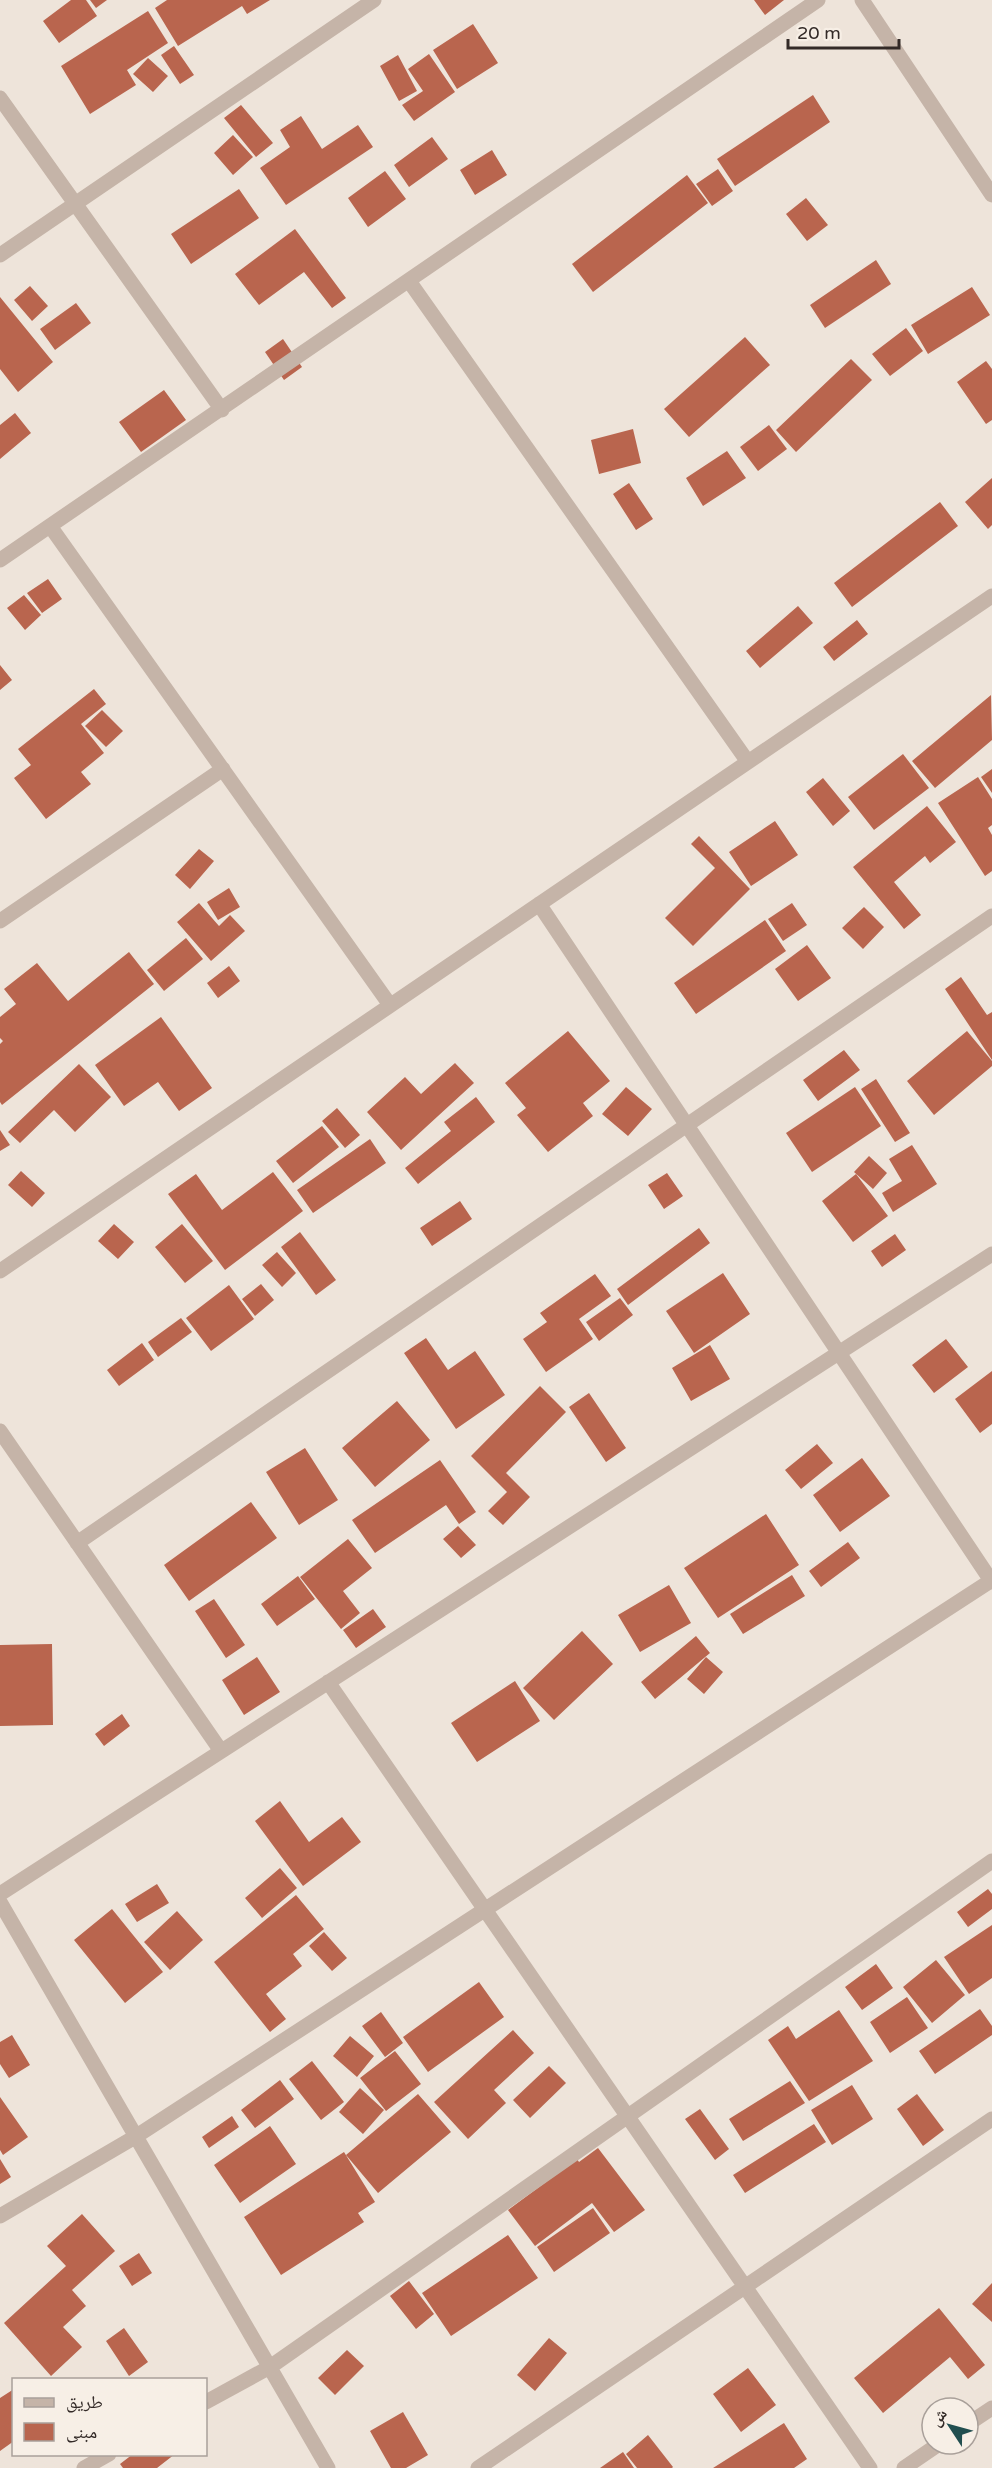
<svg xmlns="http://www.w3.org/2000/svg" width="992" height="2468" font-family="'Varela Round','Noto Naskh Arabic',sans-serif">
	<style>
		.building { fill: #b9654e }
		.lines { fill: none; stroke-linecap: round; stroke-linejoin: round }
		.minor { stroke: #c5b4a8; stroke-width: 15 }
	</style>
	<rect width="100%" height="100%" fill="#eee4da"/>
	<!-- building -->
	<path class="building" d="M71 0H86L97 16 59 43 43 21Z
		M90 0H107L96 8Z
		M167 0H270L247 14 242 6 178 46 155 8Z
		M754 0H784L765 15Z
		M148 11 168 43 127 70 136 85 90 114 61 66Z
		M473 24 498 63 457 89 433 50Z
		M174 46 194 75 180 84 161 55Z
		M429 54 455 92 414 121 402 105 423 91 408 69Z
		M398 55 417 91 399 101 380 66Z
		M148 58 168 76 153 92 133 74Z
		M813 95 830 122 735 186 717 159Z
		M241 105 273 143 256 157 224 118Z
		M301 116 322 149 358 125 373 147 286 205 260 168 290 147 280 130Z
		M233 135 253 157 233 175 214 153Z
		M432 137 448 159 409 187 394 165Z
		M492 150 507 175 475 195 460 170Z
		M718 169 733 191 712 206 696 184Z
		M385 171 406 199 368 227 348 198Z
		M687 175 708 203 593 292 572 264Z
		M239 189 259 218 191 264 171 234Z
		M806 198 828 225 807 241 786 214Z
		M295 229 346 298 332 308 304 272 259 305 235 274Z
		M876 260 891 284 825 328 810 305Z
		M30 286 48 306 32 321 14 300Z
		M972 287 990 315 928 354 911 325Z
		M0 297 53 362 18 392 0 369Z
		M76 303 91 323 55 350 40 329Z
		M906 328 923 351 890 376 872 354Z
		M745 337 770 365 689 437 664 409Z
		M283 339 302 367 284 380 265 352Z
		M851 359 872 380 796 452 776 430Z
		M986 361 992 369V420L986 424 957 382Z
		M164 390 186 420 141 452 119 422Z
		M15 413 31 433 0 459V425Z
		M769 425 787 449 758 471 740 447Z
		M633 429 641 463 599 474 591 440Z
		M727 451 746 478 703 506 686 478Z
		M992 478V525L988 529 965 502Z
		M629 483 653 519 636 530 613 494Z
		M940 502 958 526 852 607 834 583Z
		M48 579 62 599 42 613 27 593Z
		M24 595 41 615 25 630 7 608Z
		M798 606 813 623 760 668 746 651Z
		M857 620 868 634 834 661 823 647Z
		M0 665 12 680 0 690Z
		M94 689 106 704 81 724 104 753 81 772 91 784 46 819 14 778 31 765 18 749Z
		M991 695 992 740 935 788 912 761Z
		M102 710 123 731 106 747 85 726Z
		M903 754 929 788 874 830 848 797Z
		M992 769V793L981 777Z
		M978 777 992 799V825L988 828 992 835V871L985 876 938 803Z
		M823 778 850 811 833 826 806 792Z
		M927 806 956 842 930 863 925 856 894 882 921 915 904 929 853 867Z
		M775 821 798 855 751 886 729 852Z
		M699 836 750 889 693 946 665 918 715 868 691 844Z
		M199 849 214 861 190 889 175 875Z
		M229 888 240 907 218 920 207 902Z
		M199 903 219 926 230 915 245 931 211 961 177 922Z
		M792 903 807 925 783 941 768 919Z
		M864 907 884 927 863 949 842 928Z
		M765 920 786 951 696 1014 674 983Z
		M186 938 203 959 164 991 147 970Z
		M807 945 831 978 798 1001 775 969Z
		M129 952 154 984 2 1105 0 1102V1044L3 1041 0 1038V1017L16 1004 4 989 37 963 68 1001Z
		M229 966 240 981 218 998 207 983Z
		M961 977 987 1015 992 1012V1060L945 989Z
		M161 1017 212 1088 179 1111 158 1082 124 1106 95 1065Z
		M568 1031 610 1081 583 1103 593 1116 548 1152 517 1115 526 1108 505 1083Z
		M967 1031 992 1061V1066L934 1115 907 1081Z
		M844 1050 860 1070 818 1101 803 1080Z
		M455 1063 474 1083 401 1150 367 1112 405 1077 421 1094Z
		M79 1064 111 1097 75 1132 54 1110 20 1143 8 1132Z
		M876 1079 910 1133 895 1142 861 1089Z
		M626 1087 652 1109 628 1136 602 1114Z
		M855 1087 881 1126 812 1172 786 1133Z
		M476 1097 495 1122 418 1184 405 1168 451 1131 444 1122Z
		M337 1108 360 1135 345 1148 322 1121Z
		M322 1126 339 1147 293 1183 276 1161Z
		M0 1130 10 1145 0 1151Z
		M370 1139 386 1163 313 1213 297 1190Z
		M912 1145 937 1184 893 1212 882 1193 902 1181 889 1159Z
		M869 1156 887 1173 873 1189 854 1172Z
		M21 1171 45 1193 32 1207 8 1185Z
		M273 1172 303 1211 225 1270 168 1194 196 1174 222 1210Z
		M667 1173 683 1196 664 1209 648 1185Z
		M856 1174 888 1216 853 1242 822 1201Z
		M460 1201 472 1219 432 1246 420 1228Z
		M114 1224 134 1242 118 1259 98 1241Z
		M182 1224 213 1261 185 1283 155 1247Z
		M699 1228 710 1243 628 1305 617 1289Z
		M300 1232 336 1280 316 1295 281 1247Z
		M895 1234 906 1250 882 1267 871 1251Z
		M277 1252 296 1273 282 1287 262 1265Z
		M723 1273 750 1314 694 1353 666 1311Z
		M595 1274 611 1296 579 1319 593 1339 546 1372 523 1339 547 1322 540 1313Z
		M261 1284 274 1300 255 1316 242 1299Z
		M229 1285 254 1319 211 1351 186 1318Z
		M620 1298 633 1315 599 1341 586 1322Z
		M181 1318 192 1332 158 1357 148 1342Z
		M426 1338 448 1370 475 1351 505 1395 456 1429 404 1353Z
		M946 1339 968 1367 934 1393 912 1365Z
		M142 1343 154 1360 119 1386 107 1370Z
		M710 1345 730 1379 691 1401 672 1368Z
		M992 1371V1424L980 1433 955 1399Z
		M540 1386 566 1412 506 1473 530 1497 503 1525 488 1511 507 1492 471 1456Z
		M589 1393 626 1448 606 1462 569 1407Z
		M397 1401 430 1440 375 1487 342 1448Z
		M817 1444 833 1463 801 1489 785 1470Z
		M305 1448 338 1500 299 1525 266 1472Z
		M862 1458 890 1496 840 1532 813 1495Z
		M440 1460 476 1512 459 1524 446 1505 375 1553 352 1520Z
		M251 1502 277 1538 189 1601 164 1565Z
		M766 1514 799 1565 718 1618 684 1568Z
		M458 1526 476 1545 461 1558 443 1539Z
		M348 1539 372 1568 343 1591 360 1613 341 1629 300 1577Z
		M848 1542 860 1558 821 1587 809 1571Z
		M792 1575 805 1596 743 1634 730 1614Z
		M298 1576 315 1599 277 1626 261 1604Z
		M669 1585 691 1623 640 1652 618 1615Z
		M214 1599 245 1645 226 1658 195 1611Z
		M373 1609 386 1627 356 1648 343 1630Z
		M582 1631 613 1664 554 1720 523 1688Z
		M696 1636 710 1653 655 1699 641 1682Z
		M52 1644 53 1725 0 1726V1645Z
		M257 1657 280 1692 244 1715 222 1680Z
		M706 1657 723 1672 704 1694 687 1679Z
		M515 1681 540 1721 477 1762 451 1723Z
		M122 1714 130 1726 104 1746 95 1734Z
		M280 1801 309 1842 342 1817 361 1842 303 1886 255 1821Z
		M280 1868 297 1888 262 1918 245 1898Z
		M157 1884 169 1903 137 1922 125 1904Z
		M988 1889 992 1894V1909L968 1927 957 1912Z
		M296 1895 324 1929 293 1954 302 1966 266 1994 286 2019 270 2032 214 1962Z
		M112 1909 163 1972 125 2003 74 1940Z
		M177 1911 203 1940 170 1970 144 1942Z
		M992 1925V1978L969 1994 944 1957Z
		M324 1932 347 1958 332 1971 309 1946Z
		M936 1960 965 1995 932 2023 903 1987Z
		M876 1964 893 1988 862 2010 845 1987Z
		M479 1982 504 2017 428 2072 403 2037Z
		M907 1997 928 2028 890 2053 870 2022Z
		M980 2009 992 2026V2035L935 2074 919 2051Z
		M839 2010 873 2061 809 2101 768 2040 788 2026 796 2039Z
		M381 2012 403 2043 385 2057 362 2026Z
		M513 2030 534 2053 494 2090 506 2103 468 2139 434 2102Z
		M12 2035 30 2065 9 2078 0 2064V2042Z
		M350 2036 374 2056 357 2077 333 2056Z
		M395 2051 421 2084 386 2111 360 2078Z
		M312 2061 344 2102 321 2120 289 2079Z
		M549 2066 566 2083 530 2118 513 2100Z
		M280 2080 294 2099 255 2128 241 2110Z
		M790 2081 805 2103 743 2141 729 2119Z
		M852 2085 873 2119 832 2145 811 2110Z
		M360 2088 384 2110 363 2134 339 2112Z
		M418 2094 451 2132 378 2193 346 2155Z
		M917 2094 944 2130 923 2146 897 2109Z
		M0 2097 28 2137 3 2155 0 2150Z
		M700 2109 729 2149 715 2160 685 2119Z
		M232 2116 239 2127 209 2148 202 2137Z
		M814 2124 826 2142 745 2193 733 2175Z
		M270 2126 296 2164 240 2203 214 2165Z
		M598 2148 645 2210 614 2232 592 2203 535 2246 508 2210 577 2159 579 2162Z
		M344 2152 375 2202 358 2213 364 2222 281 2275 244 2217Z
		M0 2159 11 2177 0 2184Z
		M593 2208 610 2233 554 2272 537 2247Z
		M82 2214 115 2251 72 2290 86 2306 63 2327 82 2347 51 2376 4 2323 66 2266 47 2246Z
		M508 2235 538 2278 451 2336 422 2293Z
		M139 2253 152 2273 132 2286 119 2266Z
		M409 2281 434 2314 416 2329 390 2296Z
		M992 2283V2322L972 2304Z
		M939 2308 985 2365 968 2379 950 2357 883 2413 854 2378Z
		M124 2328 148 2362 129 2376 106 2341Z
		M549 2338 567 2353 535 2391 517 2375Z
		M347 2350 364 2366 335 2395 318 2378Z
		M748 2368 776 2405 741 2432 713 2394Z
		M14 2389V2441L0 2451V2398Z
		M403 2412 428 2455 406 2468H391L370 2431Z
		M784 2423 807 2459 794 2468H713Z
		M648 2435 673 2467 672 2468H637L626 2454Z
		M623 2452 634 2468H600Z
		M133 2454H175L157 2468H123L120 2464Z"/>
	<g class="lines">
		<!-- minor -->
		<path class="minor" d="M862 0 992 195
			M0 98 222 410
			M0 255 374 0
			M409 281 748 762
			M50 526 390 1005
			M0 560 818 0
			M539 904 992 1582
			M0 921 223 769
			M0 1271 992 596
			M0 1431 221 1751
			M77 1543 992 916
			M328 1682 870 2468
			M0 1894 992 1254
			M0 1902 328 2468
			M0 2216 135 2137 992 1580
			M206 2402 270 2367 992 1861
			M968 2424 992 2408
			M84 2468 109 2454
			M478 2468 992 2119
			M904 2468 939 2444"/>
	</g>
	<!-- legend -->
	<rect x="12" y="2378" width="195" height="78" fill="#f7efe6" stroke="#a9a09a" stroke-width="1.5"/>
	<rect x="24" y="2398" width="30" height="9" fill="#c5b4a8" stroke="#a9a09a" stroke-width="1.5"/>
	<text x="66" y="2408" font-size="18" fill="#332a27">طريق</text>
	<rect x="24" y="2423" width="30" height="18" fill="#b9654e" stroke="#a9a09a" stroke-width="1.5"/>
	<text x="66" y="2438" font-size="18" fill="#332a27">مبنى</text>
	<!-- north arrow -->
	<g transform="translate(950 2426) rotate(306)"><circle r="28" fill="#f7efe6" stroke="#a9a09a" stroke-width="1.5"/>
	<path d="M0-4.5L10 22L0 15L-10 22Z" fill="#214e4f"/>
	<text y="-9" font-size="16" font-weight="bold" text-anchor="middle" fill="#332a27">ش</text>
	</g>
	<!-- scale -->
	<path d="M788 39v9h111v-9" fill="none" stroke="#332a27" stroke-width="3"/>
	<text x="797" y="39" font-size="18" fill="#332a27" stroke="#f7efe6" stroke-width="4.5" paint-order="stroke">20 m</text>
</svg>
